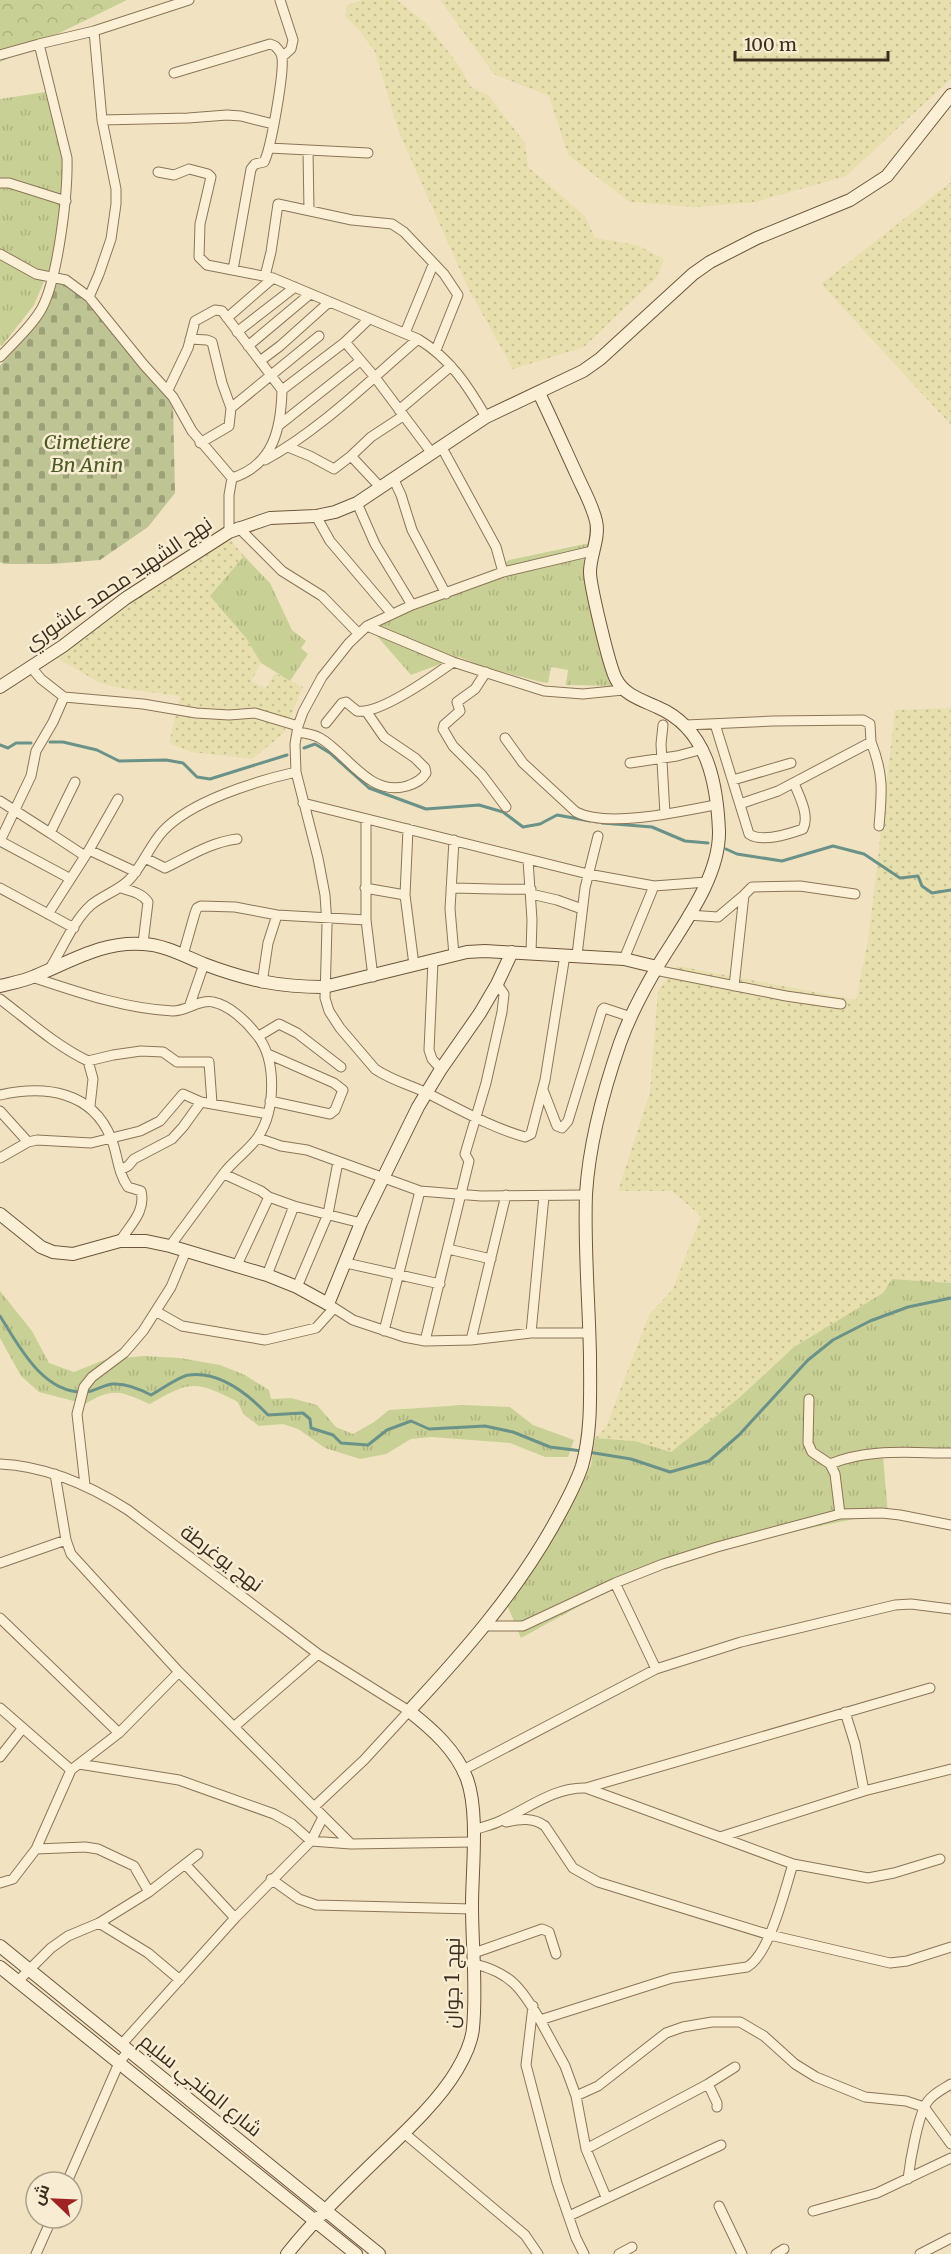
<svg xmlns="http://www.w3.org/2000/svg" width="951" height="2254" font-family="Merriweather,Cairo,serif">
	<style>
		.farmland { fill: url(#farmland-dots) }
		.grass { fill: url(#grass-tufts) }
		.forest { fill: url(#forest-crowns) }
		.cemetery { fill: url(#cemetery-stones) }
		.lines { fill: none; stroke-linecap: round; stroke-linejoin: round }
		.stream { stroke: #6a9289; stroke-width: 3 }
		.street-casing { stroke: #8c7457; stroke-width: 11 }
		.secondary-casing { stroke: #6e553b; stroke-width: 14 }
		.street { stroke: #fbf0d6; stroke-width: 9 }
		.secondary { stroke: #fbf0d6; stroke-width: 12 }
		.labels { text-anchor: middle; stroke-width: 5; stroke-linejoin: round; paint-order: stroke }
		.park-label { font-size: 20px; font-style: italic; fill: #4b5922; stroke: #f8edd2 }
		.street-label { font-size: 20px; fill: #3b2c1d; stroke: #f8edd2 }
	</style>
	<defs>
		<pattern id="farmland-dots" width="8" height="8" patternUnits="userSpaceOnUse" patternTransform="scale(1.5)"><rect width="8" height="8" fill="#e7dfae"/><path d="M2 2h.1M6 6h.1" fill="none" stroke="#c7c095" stroke-width="1.8" stroke-linecap="round"/></pattern>
		<pattern id="grass-tufts" width="24" height="20" patternUnits="userSpaceOnUse" patternTransform="scale(1.5)"><rect width="24" height="20" fill="#c9d095"/><path d="M3 7l-1-3M5 7V3M7 7l1-3M15 17l-1-3M17 17v-4M19 17l1-3" fill="none" stroke="#aeb380"/></pattern>
		<pattern id="forest-crowns" width="20" height="18" patternUnits="userSpaceOnUse" patternTransform="scale(1.5)"><rect width="20" height="18" fill="#c9d095"/><path d="M2 6a3 3 0 1 1 6 0M12 15a3 3 0 1 1 6 0" fill="none" stroke="#aeb380"/></pattern>
		<pattern id="cemetery-stones" width="16" height="16" patternUnits="userSpaceOnUse" patternTransform="scale(1.5)"><rect width="16" height="16" fill="#bec494"/><path d="M2 7V4a2 2 0 0 1 4 0v3zM10 15v-3a2 2 0 0 1 4 0v3z" fill="#9c9f78"/></pattern>
	</defs>
	<rect width="100%" height="100%" fill="#f1e3c2"/>
	<!-- farmland -->
	<path class="farmland" d="M363 0H397L427 24 460 67 471 87 488 95 525 143 528 167 585 216 595 238 637 245 664 259 657 277 584 347 513 369 469 290 398 130 375 52 359 30 345 16 347 5Z
		M440 0H951V79L846 176 755 202 695 207 630 202 568 155 549 96 494 74Z
		M951 182V425L821 284Z
		M229 538 244 556 211 596 246 638 261 663 251 682 266 688 275 673 303 687 283 734 252 759 191 752 169 743 180 696 126 689 100 683 57 658 180 567Z
		M951 708V1283L892 1279 883 1293 794 1347 740 1397 671 1452 634 1441 595 1438 606 1427 649 1315 673 1289 701 1216 672 1191H618L650 1092 658 991 678 966 856 1000 869 935 895 710Z"/>
	<!-- grass -->
	<path class="grass" d="M45 92 64 160 63 197 68 225 34 305 2 346 0 345V99Z
		M590 543 584 558 583 575 616 686 566 685 568 670 551 667 548 683 541 682 486 668 459 657 411 675 370 628 487 577 509 560Z
		M244 556 270 583 292 630 306 641 301 648 308 654 290 681 261 663 246 638 210 596Z
		M892 1279 951 1283V1452L883 1456 888 1514C839 1520 792 1532 745 1545 711 1553 676 1562 644 1575 601 1593 561 1616 521 1638L508 1607 545 1551 580 1489 591 1465 595 1438 634 1441 671 1452 740 1397 794 1347 883 1293Z
		M0 1291 32 1331 49 1363 74 1372 104 1360 143 1356 180 1358 220 1365 245 1375 269 1390 271 1399 291 1398 317 1405 336 1427 353 1434 374 1422 389 1410 463 1405 510 1407 533 1425 574 1440 568 1457H545L510 1443 432 1437 411 1439 386 1454 360 1459 325 1448 298 1429 283 1424 259 1426 243 1414 238 1402C196 1381 191 1380 150 1404 122 1392 113 1386 85 1404L39 1392 21 1376 0 1338Z"/>
	<!-- forest -->
	<path class="forest" d="M0 0H127L0 62Z"/>
	<!-- cemetery -->
	<path class="cemetery" d="M59 279 79 294 173 404 175 493 148 527 100 560 52 564H4L0 562V366L44 312Z"/>
	<g class="lines">
		<!-- stream -->
		<path class="stream" d="M50 742H63L97 750 119 761 166 760 183 763 197 777 210 779 287 755
			M0 745 8 748 16 743H31
			M304 748 315 744 330 753 369 788 426 809 479 805 503 812 523 827 540 824 557 815 590 821
			M602 823 652 827 685 841 708 843
			M726 849 737 854 782 861 833 846 864 854 900 878 918 876 922 886 932 893 951 890
			M0 1316C19 1346 43 1394 85 1392 94 1392 103 1385 112 1384 125 1383 140 1389 151 1395 161 1390 179 1376 189 1375 220 1371 249 1395 268 1415L303 1413 310 1419 311 1428 333 1435 341 1443 368 1445 387 1430 411 1421 429 1429 485 1426 513 1432 550 1447 582 1451
			M588 1452 631 1459 670 1472 709 1461 739 1435 808 1360 833 1340 870 1321 908 1307 951 1298"/>
		<!-- street casing -->
		<g class="street-casing">
			<path id="street" d="M280 0 293 40 291 49 282 57
				M39 44 94 31
				M0 55 39 44 67 158C68 194 58 277 42 308 32 326 14 342 0 357
				M174 73 270 44 275 46C278 49 282 53 282 58 284 73 271 149 264 162L255 164 251 169 233 270
				M102 120 188 118 227 115 241 116 273 124
				M269 148 368 153
				M308 151 309 210
				M158 172 174 175 189 169 208 174 211 177 200 224 199 257 207 265 273 278 418 339C450 358 468 386 486 417
				M0 183H9L66 201
				M0 254 36 274 66 280 89 297 99 274 111 239 116 204V189L102 120 94 31 189 0
				M265 276 271 252 278 204 352 220 392 224 404 232 444 274 458 295 436 350
				M89 297 144 365 173 397 192 431 232 478
				M227 318 273 278
				M237 332 295 287
				M405 333 433 265
				M190 339 207 340 212 342 222 383 231 408 319 336
				M345 342 374 376 431 452
				M248 346 310 294
				M260 361 280 346 328 303
				M168 390 188 348 195 321 215 310 222 311 282 390C281 430 273 465 232 478L229 495V532
				M282 390 345 342 369 319
				M399 410 451 366
				M278 426 360 361
				M200 443 229 426 231 408
				M441 446 496 547 503 572 412 605 367 626 349 643 322 677 303 712 298 726 295 744 296 772 318 858 325 895 327 925 325 998 329 1011 340 1028 375 1069C391 1080 410 1085 427 1093 459 1109 490 1127 525 1137L531 1134 545 1080 565 955
				M288 447 310 456 334 469 351 456 381 488
				M351 456 371 437 403 416
				M265 460C319 431 371 379 418 339
				M394 480 401 495 412 530 446 594
				M357 503 375 544 412 605
				M316 516 330 541 392 614
				M238 527 282 571 322 596 358 633
				M503 572 592 551
				M367 626 453 662 544 691 583 694 623 690
				M30 666 41 679 64 697 143 704 196 713 229 715 255 713 298 726
				M486 672 475 689 457 702 460 711 444 725 443 729 453 746 482 775 506 807
				M326 723 342 703 346 702 357 711C379 715 435 675 453 662
				M715 724 749 834C762 843 789 834 803 829 810 815 799 796 794 783
				M663 725 661 744 665 814
				M686 725 773 721 863 720 870 724 871 742 778 791 740 804
				M297 732C305 733 313 734 320 738 349 755 369 797 407 786 416 783 422 780 426 773L425 768 415 758 384 737 366 711
				M505 738 523 763 576 812C607 828 680 812 715 805
				M871 742C884 775 882 792 879 826
				M630 763 677 756 703 749
				M733 780 791 763
				M75 782 50 833 85 856
				M0 801 50 833
				M303 803 588 874 654 886 707 882
				M366 820V920L373 977
				M408 829 405 895 414 965
				M454 840 450 909 454 955
				M0 841 31 776 36 751 53 722 64 697
				M0 841 69 878
				M89 850 136 872
				M145 858 165 868C188 857 211 842 237 839
				M528 860 532 920 531 953
				M0 888 74 928
				M121 888C131 891 142 893 148 902L143 943
				M365 888 405 895
				M451 888C478 888 504 890 531 889
				M531 894 557 900 582 909
				M48 914 89 850 118 799
				M688 915 718 917 743 896
				M183 955 195 913 197 908 201 906 235 907 277 915 366 920
				M577 955 585 888 598 836
				M624 959 654 886
				M433 961 429 1050 432 1059 441 1069
				M49 970C62 950 73 921 91 905 103 895 118 891 129 880 143 865 150 845 163 831 191 801 256 781 296 772
				M655 970 786 996 841 1004
				M32 977C77 992 126 1009 173 1011 187 1011 200 999 213 1002 229 1005 246 1021 256 1034 277 1058 276 1110 258 1137 249 1150 234 1160 224 1173 206 1197 188 1222 170 1246
				M262 983 268 943 277 915
				M734 986 744 895 752 887 800 886 855 894
				M0 999C29 1021 55 1045 88 1061L113 1055 141 1051 163 1052 177 1062H209L212 1103
				M189 1007 204 964
				M259 1036 279 1024 297 1033 341 1067
				M268 1054 334 1083 343 1090 335 1110 330 1114 270 1101
				M88 1061 93 1079 90 1106
				M543 1090 557 1126 562 1128 568 1121 602 1010 604 1008 631 1017
				M0 1095C45 1085 92 1091 111 1138 118 1154 117 1172 128 1187L141 1191C146 1211 131 1224 120 1241
				M0 1111 28 1142
				M258 1138 281 1146 307 1150 420 1191 481 1196 586 1195
				M0 1158 28 1142 37 1140 91 1143 140 1131 160 1121 183 1094 201 1102 268 1114
				M120 1170 128 1166 134 1159 172 1139 183 1127 201 1102
				M224 1174 261 1191 269 1197
				M448 1249 491 1259
				M346 1263 440 1284
				M236 1267 269 1197 294 1206 361 1223
				M267 1275 294 1206
				M297 1287 328 1214 338 1162
				M328 1304 353 1320 404 1337 425 1341 471 1340 531 1333 544 1196
				M157 1312 182 1326 265 1340 316 1328 334 1308
				M384 1331 420 1191
				M531 1333H589
				M471 1340 506 1195
				M425 1341 469 1161 465 1154 486 1083 502 1012 504 994 497 984
				M809 1399 808 1443 812 1452 830 1464 835 1474 840 1514
				M0 1464C46 1466 89 1485 128 1510L318 1654 409 1711 364 1760 314 1807
				M830 1464C868 1448 910 1453 951 1453
				M55 1474 66 1540 71 1554 179 1672 351 1844
				M85 1485 77 1414 84 1387 92 1377 124 1353 143 1331 171 1287 186 1251
				M0 1563 66 1540
				M615 1583 656 1669
				M0 1618 119 1733
				M485 1626H523L615 1583 663 1564 717 1547 840 1514 882 1513 900 1515 951 1525
				M0 1708 71 1770
				M845 1712 855 1744 864 1791
				M235 1726 318 1654
				M0 1757 22 1729
				M79 1764 179 1780 274 1814 292 1824 311 1841 351 1844 473 1842
				M463 1770 656 1669 741 1642 895 1605 911 1604 951 1609
				M586 1788 930 1688
				M506 1822C520 1819 533 1817 545 1826L573 1868 598 1882 770 1935 890 1963 907 1961 951 1947
				M474 1830C482 1827 492 1825 500 1821 529 1808 554 1787 586 1788L720 1837 864 1791 951 1769
				M720 1837 793 1864 868 1878 894 1873 940 1859
				M36 1849 85 1847 98 1849 134 1866 149 1892
				M185 1864 235 1918
				M271 1879 299 1899 316 1905 472 1909
				M0 1883 13 1879 36 1849 71 1770 119 1733 179 1672
				M99 1923 148 1953 180 1980
				M474 1953 542 1929 549 1932 556 1954
				M475 1964C511 1973 522 1989 540 2020L672 1978 747 1967C770 1954 785 1889 793 1864
				M18 1981 51 1948 68 1936 99 1923 149 1892 198 1854
				M533 2006 526 2065 557 2183 576 2238 584 2254
				M540 2020 565 2066 576 2096 586 2149 606 2197
				M121 2045 235 1918 311 1841 323 1817
				M708 2084 717 2103V2107
				M576 2096 598 2086 666 2033 683 2027 712 2022H740L764 2036 795 2064 816 2077 865 2097 906 2101 924 2107 951 2144
				M404 2133 525 2235 538 2254
				M586 2149 708 2084 735 2067
				M908 2179C910 2162 918 2114 928 2101 934 2093 943 2089 951 2084
				M67 2182 119 2063 128 2051
				M719 2206 742 2254
				M813 2211 877 2193 951 2158
				M569 2216 721 2145
				M36 2254 52 2218
				M619 2254 632 2247
				M776 2254 784 2249
				M920 2254 951 2238"/>
		</g>
		<!-- secondary casing -->
		<g class="secondary-casing">
			<path id="secondary" d="M0 687 63 646 126 598 229 532 270 518 316 516 335 512 357 503 486 417 583 371 600 359 693 274 710 262 757 238 850 200 887 176 951 95
				M0 986C12 983 24 981 35 976 72 961 103 941 143 944 165 945 184 956 204 964 246 980 279 987 324 987L467 952 485 951 624 959 657 967
				M0 1214 41 1247 53 1252 73 1254 120 1241H146L170 1246 267 1275 297 1287 328 1304 361 1223 418 1107 441 1069 480 1013 497 984 512 952
				M0 1946 379 2254
				M0 1967 356 2254
				M287 2254C315 2219 346 2189 378 2158 404 2133 438 2102 457 2070 464 2058 472 2042 473 2028 477 1987 472 1947 472 1906 472 1869 479 1812 467 1779 456 1750 432 1729 409 1711 463 1653 514 1595 553 1526 564 1506 575 1487 582 1466 592 1431 590 1392 590 1356 589 1302 584 1247 586 1194 589 1145 604 1089 620 1043 630 1015 644 989 659 964 682 926 720 877 719 831 717 782 707 728 657 707 642 700 624 695 616 679 609 666 590 585 590 572 590 555 600 538 596 521 592 504 583 489 576 473 564 447 552 420 539 393"/>
		</g>
		<!-- street -->
		<use href="#street" class="street"/>
		<!-- secondary -->
		<use href="#secondary" class="secondary"/>
	</g>
	<g class="labels">
		<!-- park labels -->
		<g class="park-label">
			<text x="87" y="449">Cimetiere<tspan x="87" dy="23">Bn Anin</tspan></text>
		</g>
		<!-- street labels -->
		<g class="street-label">
			<text transform="translate(118 583) rotate(-34)" y="7">نهج الشهيد محمد عاشوري</text>
			<text transform="translate(222 1558) rotate(37)" y="7">نهج يوغرطة</text>
			<text transform="translate(452 1983) rotate(-89)" y="7">نهج 1 جوان</text>
			<text transform="translate(201 2085) rotate(39)" y="7">شارع المنجي سليم</text>
		</g>
	</g>
	<!-- north arrow -->
	<g transform="translate(54 2200) rotate(293)"><circle r="28" fill="#f8edd2" stroke="#aca08a" stroke-width="1.5"/>
	<path d="M0-4.5L10 22L0 15L-10 22Z" fill="#a02323"/>
	<text y="-9" font-size="16" font-weight="bold" text-anchor="middle" fill="#3b2c1d">ش</text>
	</g>
	<!-- scale -->
	<path d="M735 51v9h153v-9" fill="none" stroke="#3b2c1d" stroke-width="3"/>
	<text x="744" y="51" font-size="18" fill="#3b2c1d" stroke="#f8edd2" stroke-width="4.5" paint-order="stroke">100 m</text>
</svg>
